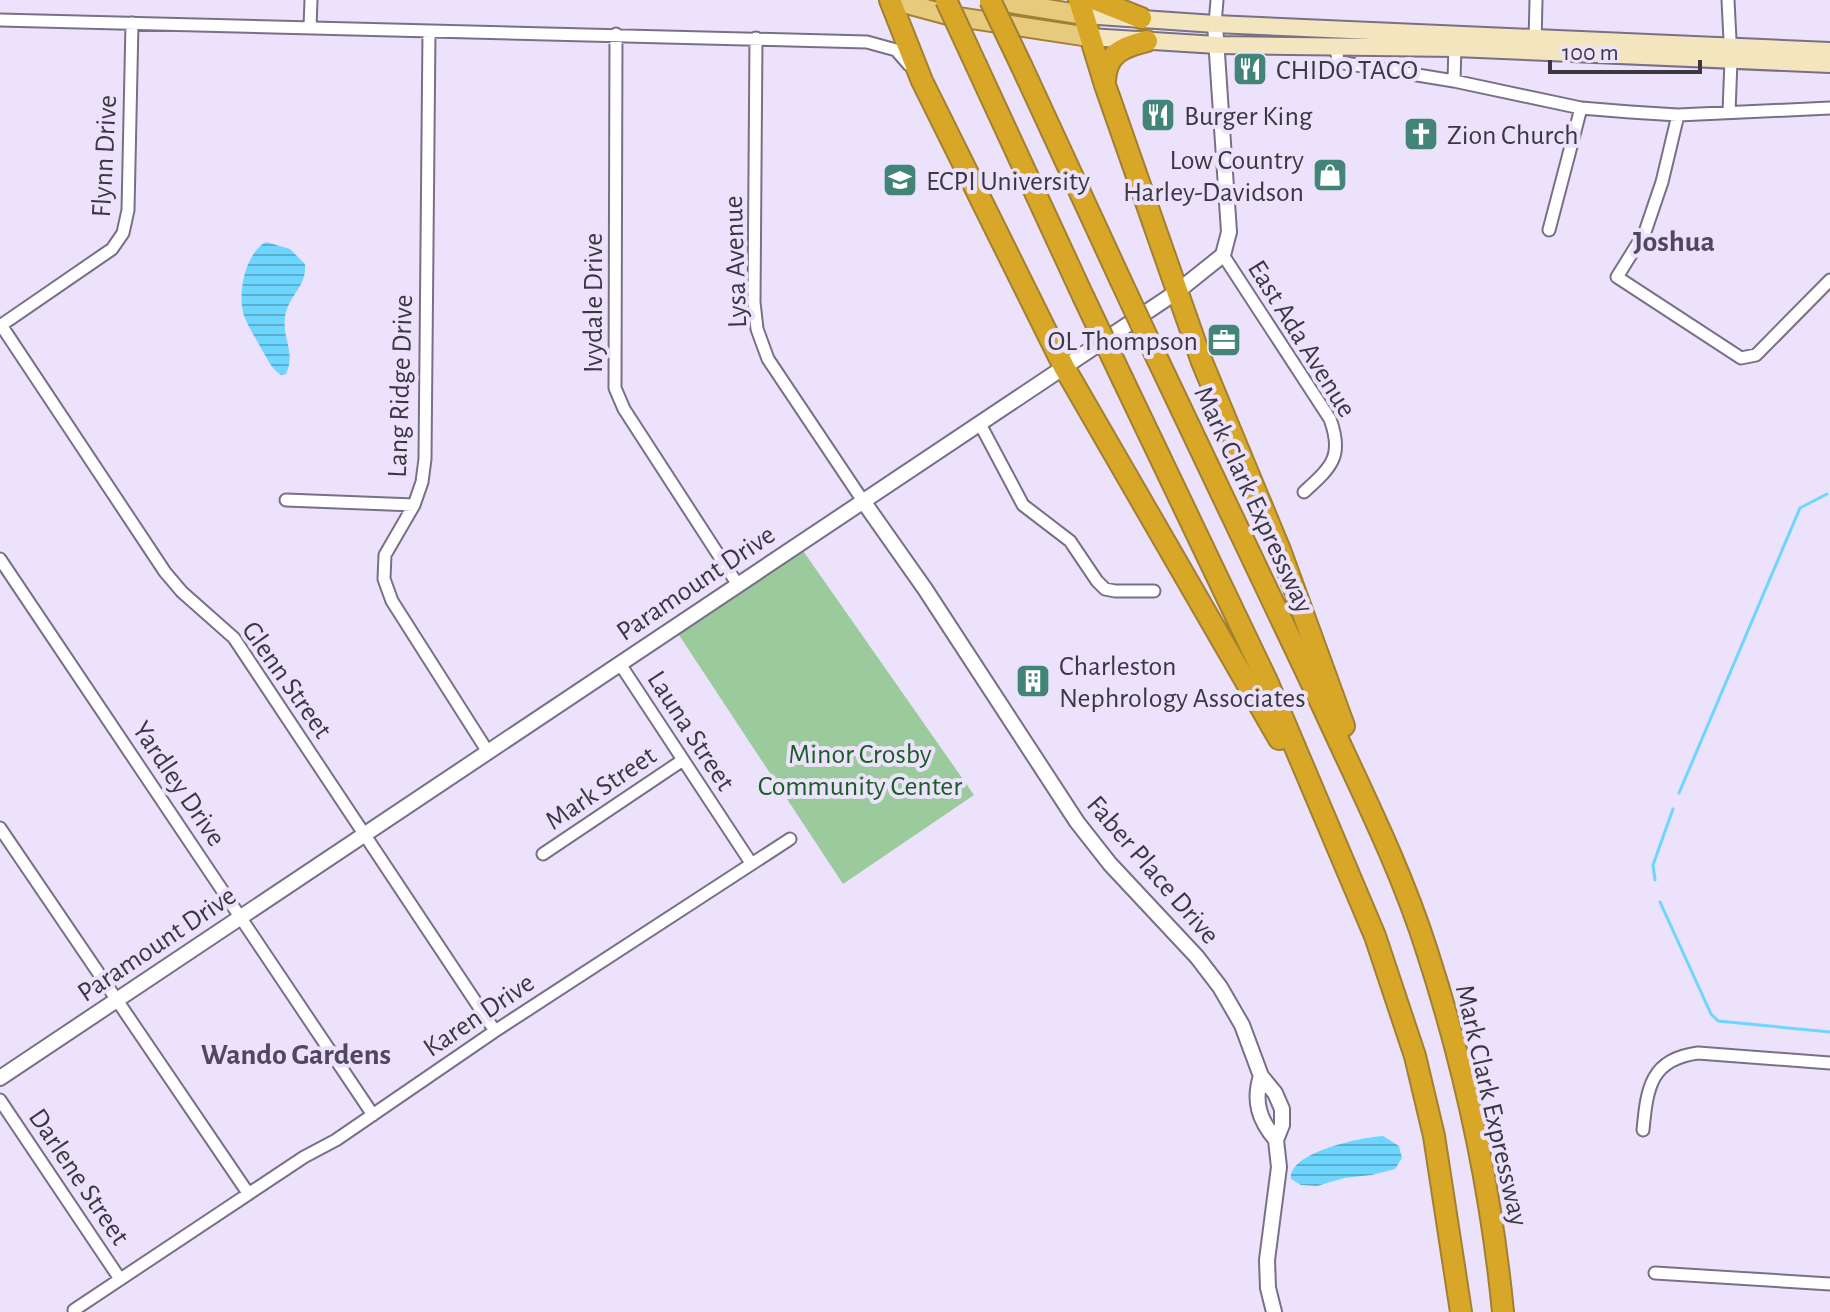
<svg xmlns="http://www.w3.org/2000/svg" width="1830" height="1312" font-family="'Alegreya Sans',sans-serif">
	<style>
		.park { fill: #9bca9d }
		.water { fill: url(#water-rules) }
		.lines { fill: none; stroke-linecap: round; stroke-linejoin: round }
		.stream { stroke: #6ed5fe; stroke-width: 3 }
		.minor-casing { stroke: #797086; stroke-width: 15 }
		.tertiary-casing { stroke: #797086; stroke-width: 18 }
		.secondary-casing { stroke: #797086; stroke-width: 20 }
		.primary-casing { stroke: #a18031; stroke-width: 22 }
		.motorway-casing { stroke: #a18031; stroke-width: 24 }
		.minor { stroke: #fff; stroke-width: 11 }
		.tertiary { stroke: #fff; stroke-width: 14 }
		.secondary { stroke: #f3e5be; stroke-width: 16 }
		.primary { stroke: #e8ca7e; stroke-width: 18 }
		.motorway { stroke: #d8a728; stroke-width: 20 }
		.motorway-bridge-casing { stroke: #a18031; stroke-width: 24; stroke-linecap: butt }
		.motorway-bridge { stroke: #d8a728; stroke-width: 20 }
		.labels { text-anchor: middle; stroke-width: 8; stroke-linejoin: round; paint-order: stroke }
		.poi-label { font-size: 28px; fill: #3c3842; stroke: #ece2fb; text-anchor: start }
		.street-label { font-size: 28px; fill: #3c3842; stroke: #ece2fb }
		.park-label { font-size: 28px; fill: #195e24; stroke: #ece2fb }
		.neighbourhood-label { font-size: 30px; font-weight: bold; fill: #50485d; stroke: #ece2fb }
	</style>
	<defs>
		<pattern id="water-rules" width="6" height="5" patternUnits="userSpaceOnUse" patternTransform="scale(2)"><rect width="6" height="5" fill="#6ed5fe"/><path d="M0 2.5h6" fill="none" stroke="#5caecf"/></pattern>
	</defs>
	<rect width="100%" height="100%" fill="#ece2fb"/>
	<!-- park -->
	<path class="park" d="M799 545 974 795 843 884 675 629Z"/>
	<!-- water -->
	<path class="water" d="M266 242 290 249 305 264C307 287 288 296 285 317 282 338 296 353 286 374L281 375C271 369 268 359 262 350 256 339 249 328 244 316 237 294 245 253 266 242Z
		M1383 1136 1399 1146 1402 1158 1395 1169 1372 1175 1344 1178 1317 1186 1301 1185 1291 1179C1288 1152 1363 1137 1383 1136Z"/>
	<g class="lines">
		<!-- stream -->
		<path class="stream" d="M1679 793 1800 508 1827 494
			M1655 880 1653 865 1673 809
			M1660 902 1711 1014 1718 1021 1830 1032"/>
		<!-- minor casing -->
		<g class="minor-casing">
			<path id="minor" d="M1728 0 1731 60 1729 112
				M0 20 867 42 896 50 909 65
				M1215 24 1217 0
				M310 27 311 0
				M429 31 425 459 422 482 414 505 385 555 384 579 392 601 488 752
				M616 34 615 388 624 409 738 585
				M756 38 754 302 757 329 768 359 863 501
				M1535 43 1536 0
				M1455 45 1454 81 1581 108 1630 112 1678 115 1830 108
				M1336 46 1338 62 1454 81
				M1678 115 1662 182 1645 232 1617 277 1741 358 1756 355 1830 280
				M1549 230 1581 108
				M1223 255 1330 419C1344 457 1331 467 1304 492
				M1 325 165 572 182 592 234 638 495 1031
				M0 326 112 249 123 233 128 210 132 23
				M980 424 1023 505 1070 541 1097 581 1105 589 1115 591H1154
				M286 500 414 505
				M0 559 373 1115
				M620 664 751 863
				M0 828 248 1193
				M543 854 683 760
				M0 1100 120 1279
				M1643 1130C1647 1087 1651 1059 1698 1053L1830 1063
				M1655 1273 1830 1284
				M74 1310 304 1157 336 1140 495 1031 790 839"/>
		</g>
		<!-- tertiary casing -->
		<g class="tertiary-casing">
			<path id="tertiary" d="M863 501 925 589 1077 822 1110 864 1197 957 1220 987 1242 1025 1261 1076 1275 1093 1282 1109V1125L1276 1140 1279 1167 1267 1260 1268 1288 1274 1312
				M1261 1076C1253 1101 1259 1120 1276 1140
				M0 1078 1178 291 1223 255 1229 232 1215 24"/>
		</g>
		<!-- secondary casing -->
		<g class="secondary-casing">
			<path id="secondary" d="M1084 15 1215 24 1830 51
				M1089 37 1217 45 1455 48 1830 64"/>
		</g>
		<!-- primary casing -->
		<g class="primary-casing">
			<path id="primary" d="M892 0 952 16 1089 37
				M991 0 1084 15"/>
		</g>
		<!-- motorway casing -->
		<g class="motorway-casing">
			<path id="motorway" d="M890 0 922 81 1064 367 1279 739
				M1079 0 1105 85 1202 362 1280 550 1344 726
				M1096 0 1141 18
				M977 67 1083 296
				M1022 67 1120 279
				M1105 81C1106 54 1122 47 1147 41
				M1155 354C1211 471 1267 588 1322 705 1359 786 1400 866 1427 951 1465 1068 1491 1189 1503 1312
				M1123 380 1267 681 1375 936 1415 1056 1434 1136 1461 1312"/>
		</g>
		<!-- minor -->
		<use href="#minor" class="minor"/>
		<!-- tertiary -->
		<use href="#tertiary" class="tertiary"/>
		<!-- secondary -->
		<use href="#secondary" class="secondary"/>
		<!-- primary -->
		<use href="#primary" class="primary"/>
		<!-- motorway -->
		<use href="#motorway" class="motorway"/>
		<!-- motorway-bridge casing -->
		<g class="motorway-bridge-casing">
			<path id="motorway-bridge" d="M946 0 977 67
				M990 0 1022 67
				M1120 279 1155 354
				M1083 296 1123 380"/>
		</g>
		<!-- motorway-bridge -->
		<use href="#motorway-bridge" class="motorway-bridge"/>
	</g>
	<!-- icons -->
	<defs>
		<g id="restaurant-square" transform="scale(1.8)"><rect x="-9" y="-9" width="18" height="18" rx="4" fill="#428578" stroke="#ece2fb"/><path d="M-5-6h1v4h1v-4h1v4h1v-4h1v5L-1.5 .5V6h-2V.5L-5-1ZM5-6V6H3V1.5H1.5Q1.5-4 5-6Z" fill="#fff"/></g>
		<g id="church-square" transform="scale(1.8)"><rect x="-9" y="-9" width="18" height="18" rx="4" fill="#428578" stroke="#ece2fb"/><path d="M-1.2-6h2.4v3.5h3.3v2.4h-3.3V6h-2.4V-.1h-3.3v-2.4h3.3Z" fill="#fff"/></g>
		<g id="shop-square" transform="scale(1.8)"><rect x="-9" y="-9" width="18" height="18" rx="4" fill="#428578" stroke="#ece2fb"/><path d="M-5-2.5h2.3a2.7 3.5 0 0 1 5.4 0H5L5.5 6h-11ZM-1.5-2.5h3a1.5 2.3 0 0 0-3 0Z" fill="#fff"/></g>
		<g id="university-square" transform="scale(1.8)"><rect x="-9" y="-9" width="18" height="18" rx="4" fill="#428578" stroke="#ece2fb"/><path d="M0-5L7-2L0 1L-7-2ZM-4 1L0 2.5L4 1V4Q0 6-4 4Z" fill="#fff"/></g>
		<g id="office-square" transform="scale(1.8)"><rect x="-9" y="-9" width="18" height="18" rx="4" fill="#428578" stroke="#ece2fb"/><path d="M-6-3h4V-5.5h4V-3h4V5H-6ZM-1-4.5V-3h2v-1.5ZM-6 0V1H6V0Z" fill="#fff"/></g>
		<g id="building-square" transform="scale(1.8)"><rect x="-9" y="-9" width="18" height="18" rx="4" fill="#428578" stroke="#ece2fb"/><path d="M-4-6H4V6H1V3H-1V6H-4ZM-2.5-4.3h1.7v1.8h-1.7ZM.8-4.3h1.7v1.8H.8ZM-2.5-1h1.7V.8h-1.7ZM.8-1h1.7V.8H.8Z" fill="#fff"/></g>
	</defs>
	<g fill-rule="evenodd">
		<use href="#restaurant-square" x="1250" y="69"/>
		<use href="#restaurant-square" x="1158" y="115"/>
		<use href="#church-square" x="1421" y="134"/>
		<use href="#shop-square" x="1330" y="175"/>
		<use href="#university-square" x="900" y="180"/>
		<use href="#office-square" x="1224" y="340"/>
		<use href="#building-square" x="1033" y="681"/>
	</g>
	<g class="labels">
		<!-- poi labels -->
		<g class="poi-label">
			<text x="1276" y="79">CHIDO TACO</text>
			<text x="1184" y="125">Burger King</text>
			<text x="1447" y="144">Zion Church</text>
			<text x="1304" y="169" text-anchor="end">Low Country<tspan x="1304" dy="32">Harley-Davidson</tspan></text>
			<text x="926" y="190">ECPI University</text>
			<text x="1198" y="350" text-anchor="end">OL Thompson</text>
			<text x="1059" y="675">Charleston<tspan x="1059" dy="32">Nephrology Associates</tspan></text>
		</g>
		<!-- street labels -->
		<g class="street-label">
			<text transform="translate(103 156) rotate(-87)" y="10">Flynn Drive</text>
			<text transform="translate(734 262) rotate(-92)" y="10">Lysa Avenue</text>
			<text transform="translate(592 303) rotate(-90)" y="10">Ivydale Drive</text>
			<text transform="translate(1303 338) rotate(58)" y="10">East Ada Avenue</text>
			<text transform="translate(399 386) rotate(-88)" y="10">Lang Ridge Drive</text>
			<text transform="translate(1255 499) rotate(65)" y="10">Mark Clark Expressway</text>
			<text transform="translate(695 582) rotate(-34)" y="10">Paramount Drive</text>
			<text transform="translate(288 679) rotate(55)" y="10">Glenn Street</text>
			<text transform="translate(692 730) rotate(57)" y="10">Launa Street</text>
			<text transform="translate(180 783) rotate(56)" y="10">Yardley Drive</text>
			<text transform="translate(600 787) rotate(-34)" y="10">Mark Street</text>
			<text transform="translate(1154 869) rotate(49)" y="10">Faber Place Drive</text>
			<text transform="translate(156 943) rotate(-34)" y="10">Paramount Drive</text>
			<text transform="translate(478 1014) rotate(-34)" y="10">Karen Drive</text>
			<text transform="translate(1493 1105) rotate(77)" y="10">Mark Clark Expressway</text>
			<text transform="translate(80 1176) rotate(56)" y="10">Darlene Street</text>
		</g>
		<!-- park labels -->
		<g class="park-label">
			<text x="860" y="763">Minor Crosby<tspan x="860" dy="32">Community Center</tspan></text>
		</g>
		<!-- neighbourhood labels -->
		<g class="neighbourhood-label">
			<text x="1674" y="251">Joshua</text>
			<text x="296" y="1064">Wando Gardens</text>
		</g>
	</g>
	<!-- scale -->
	<path d="M1550 60v12h150v-12" fill="none" stroke="#3c3842" stroke-width="4"/>
	<text x="1562" y="60" font-size="24" fill="#3c3842" stroke="#ece2fb" stroke-width="6" paint-order="stroke">100 m</text>
</svg>
